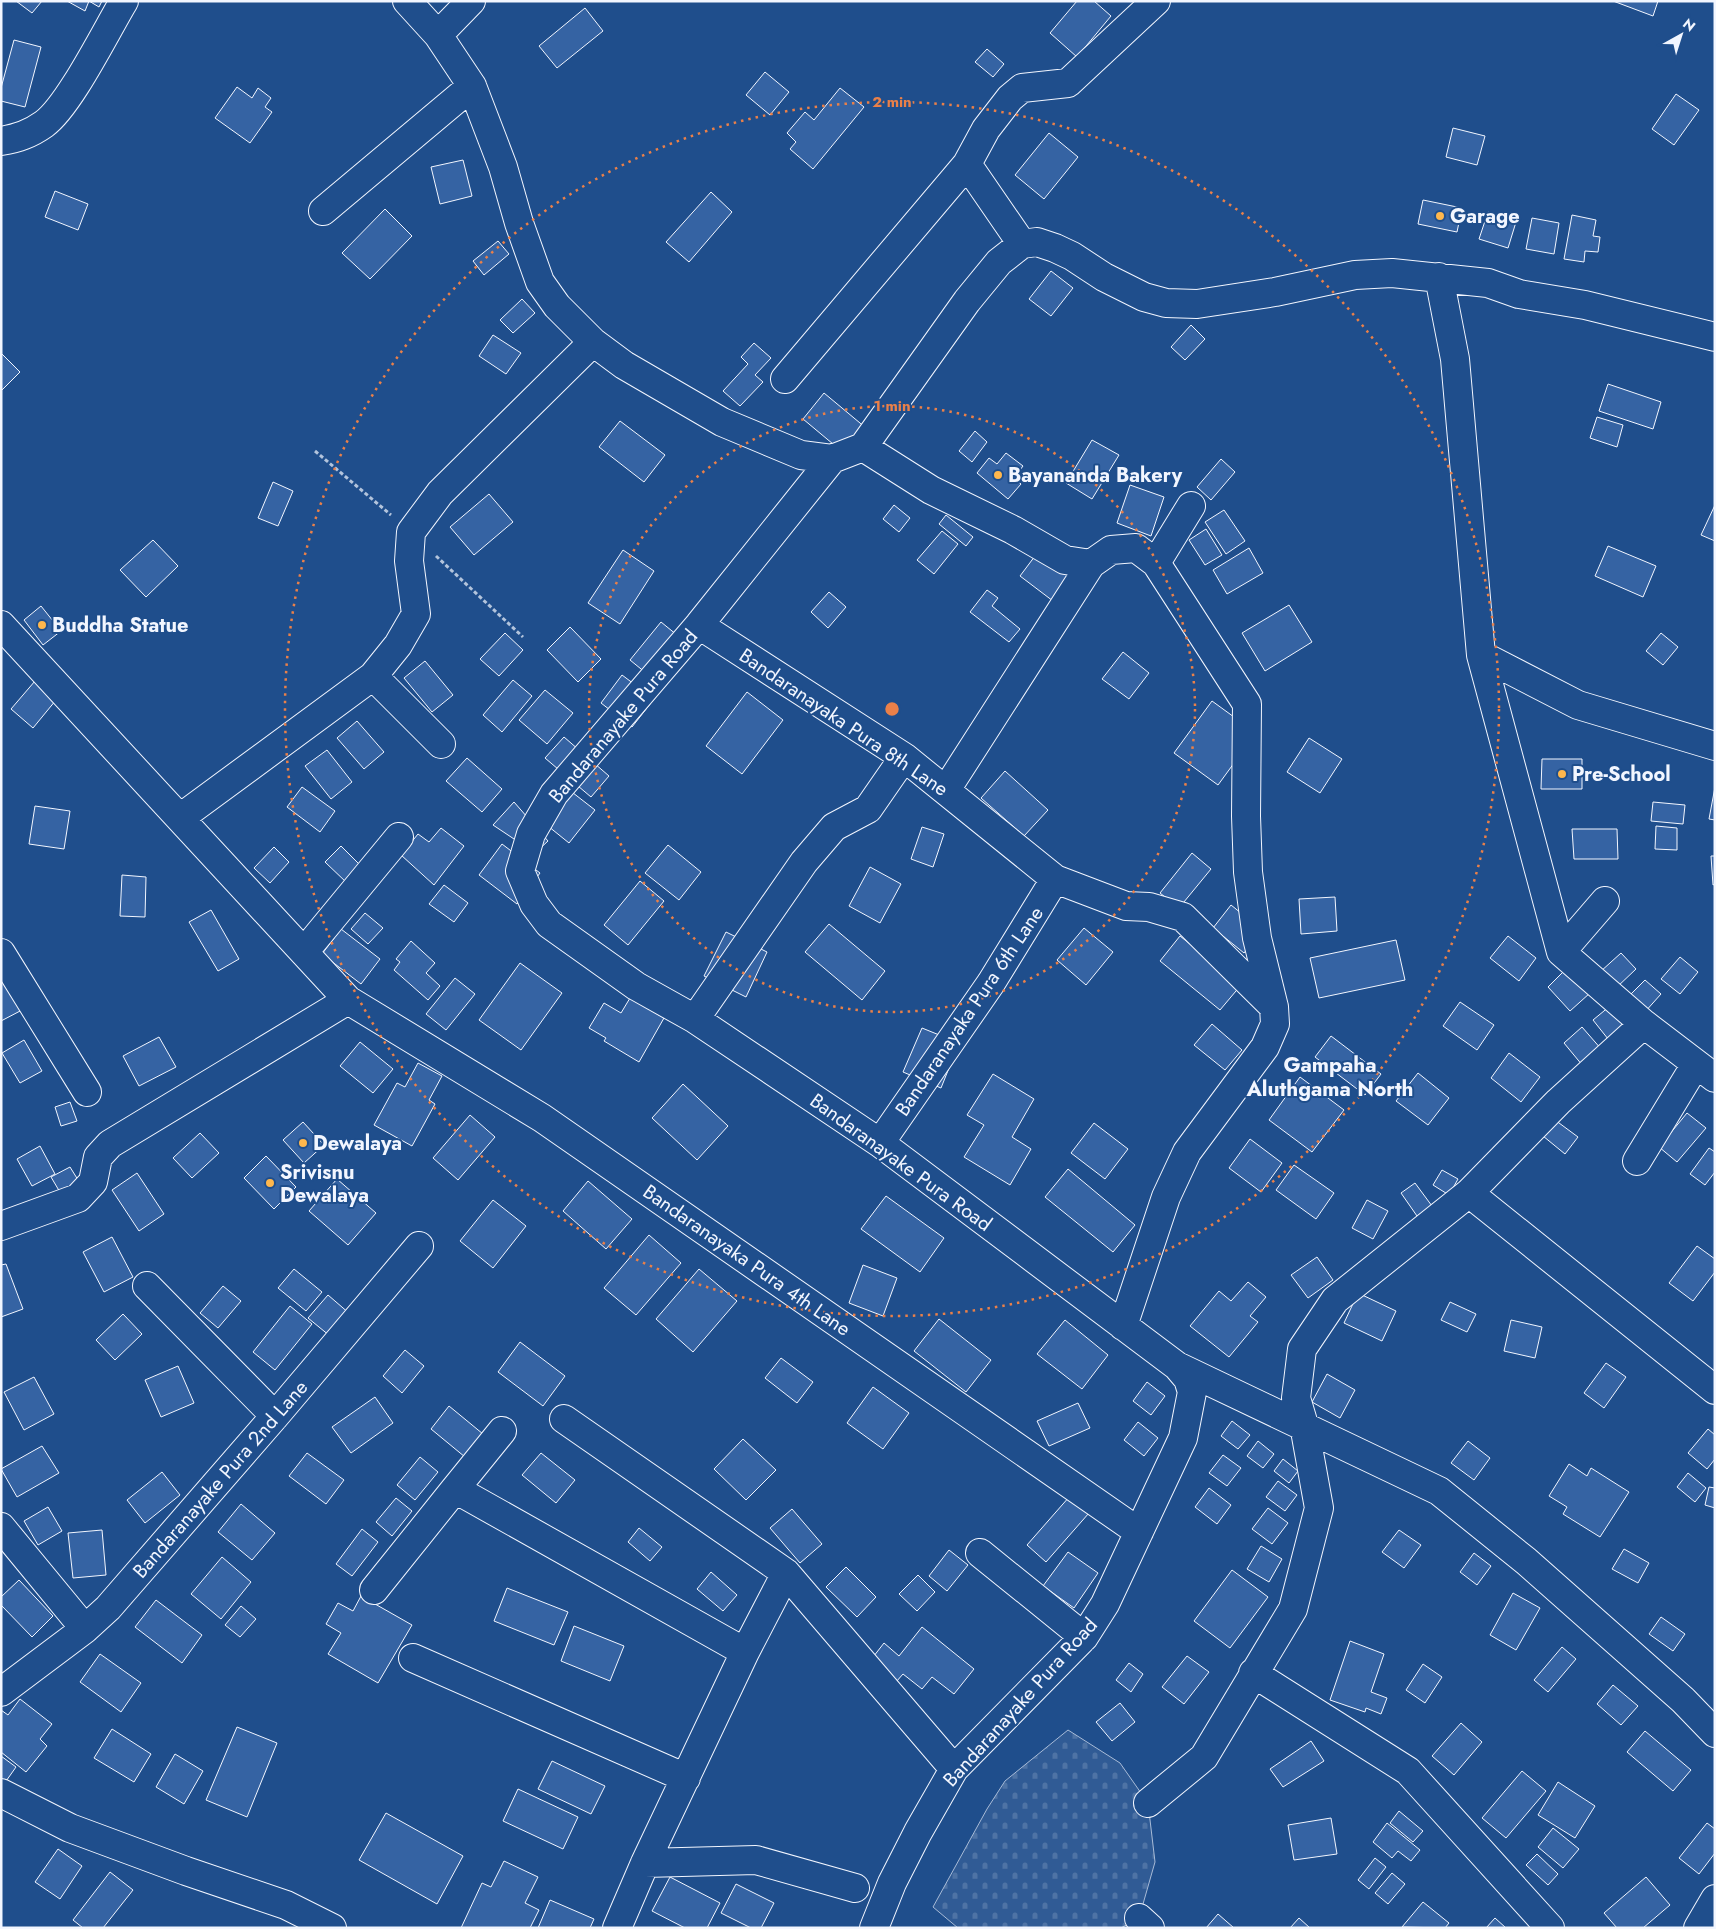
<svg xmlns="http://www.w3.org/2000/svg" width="1716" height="1929" font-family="Jost,sans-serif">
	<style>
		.cemetery { fill: url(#cemetery-stones); stroke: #a8bbd7 }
		.building { fill: #3563a3; stroke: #f2f6ff }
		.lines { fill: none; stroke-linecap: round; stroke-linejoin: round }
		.minor-casing { stroke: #f2f6ff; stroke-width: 30 }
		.path { stroke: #b3c4dc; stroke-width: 3; stroke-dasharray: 4 2.5; stroke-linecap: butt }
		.minor { stroke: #1f4e8c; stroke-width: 28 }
		.ring { fill: none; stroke: #ea8049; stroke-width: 2.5; stroke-dasharray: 2.5 5 }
		.poi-dot { fill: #ffb74d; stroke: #1f4e8c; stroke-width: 2 }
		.labels { text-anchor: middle; stroke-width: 4; stroke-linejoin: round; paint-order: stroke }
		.poi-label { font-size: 20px; font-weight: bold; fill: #f2f6ff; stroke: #1f4e8c; text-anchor: start }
		.street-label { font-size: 20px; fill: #f2f6ff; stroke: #1f4e8c }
		.neighbourhood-label { font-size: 21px; font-weight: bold; fill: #f2f6ff; stroke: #1f4e8c }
		.centre { fill: #ea8049; stroke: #1f4e8c; stroke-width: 2.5 }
		.ring-label { font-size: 15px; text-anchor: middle; font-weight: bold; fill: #ea8049; stroke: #1f4e8c; stroke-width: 4; stroke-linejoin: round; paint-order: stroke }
	</style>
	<defs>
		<pattern id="cemetery-stones" width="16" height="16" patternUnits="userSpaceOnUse" patternTransform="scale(1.25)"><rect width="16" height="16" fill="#305b95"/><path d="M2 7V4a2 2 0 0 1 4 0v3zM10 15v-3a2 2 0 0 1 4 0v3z" fill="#4e73a5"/></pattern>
	</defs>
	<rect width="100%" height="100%" fill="#1f4e8c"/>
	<!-- cemetery -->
	<path class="cemetery" d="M1068 1730 1120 1763 1148 1803 1155 1862 1139 1918 1121 1928H958L933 1907 987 1809 1005 1781Z"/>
	<!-- building -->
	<path class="building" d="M16 1H42L32 13Z
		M67 1H102L99 7 89 1 85 11Z
		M1077 1H1094L1111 16 1077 57 1050 33Z
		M1613 1H1658L1653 16Z
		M585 8 603 31 557 68 539 46Z
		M14 40 41 47 25 107 1 101V88Z
		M987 49 1004 64 993 77 975 62Z
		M765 72 789 92 770 115 746 95Z
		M237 87 252 98 258 88 271 98 265 107 272 112 250 143 215 118Z
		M840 88 864 107 813 169 790 149 796 142 787 133 805 112 814 120Z
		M1676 94 1699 110 1674 145 1652 129Z
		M1453 128 1485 136 1477 165 1446 157Z
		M1049 133 1078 157 1044 199 1015 175Z
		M463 160 472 196 440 204 431 167Z
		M55 191 88 204 78 230 45 217Z
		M711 192 732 212 689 262 666 242Z
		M1423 200 1462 208 1457 232 1418 224Z
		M385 209 412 236 370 279 342 253Z
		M1488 212 1516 222 1508 248 1479 239Z
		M1572 215 1596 220 1593 236 1600 237 1598 252 1585 251 1584 262 1564 259Z
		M1532 218 1559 223 1554 254 1526 249Z
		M498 241 509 254 484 275 473 261Z
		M1051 271 1073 288 1051 316 1029 299Z
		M522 299 535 313 513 333 500 320Z
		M1191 325 1205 339 1185 360 1171 347Z
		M493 335 521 353 506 374 479 356Z
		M754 343 771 358 755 375 763 382 740 406 723 391 748 364 741 357Z
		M1 353 20 372 1 391Z
		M1608 384 1661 402 1653 429 1599 411Z
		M824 393 866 428 845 454 803 419Z
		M1597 417 1623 425 1617 447 1590 438Z
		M620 421 665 455 644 482 599 447Z
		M975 431 987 442 972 462 959 451Z
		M1092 440 1119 455 1092 499 1066 483Z
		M1006 453 1023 466 1014 478 1021 484 1008 499 977 473 989 458 997 464Z
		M1221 459 1235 472 1211 500 1197 487Z
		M273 482 293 491 278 526 258 518Z
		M1130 485 1164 497 1151 536 1117 523Z
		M489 494 513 522 474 555 450 527Z
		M894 505 910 518 899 532 883 519Z
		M1715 505V541L1701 535Z
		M1224 510 1245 541 1226 554 1205 522Z
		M946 515 973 537 966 546 939 524Z
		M1206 529 1222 555 1205 565 1189 540Z
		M942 531 958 544 934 574 917 560Z
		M153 540 178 566 146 597 120 570Z
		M1608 546 1656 566 1643 597 1595 576Z
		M1249 548 1263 573 1227 594 1213 570Z
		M623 550 654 571 620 624 588 603Z
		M1038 552 1071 578 1053 601 1020 576Z
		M987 590 998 598 992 606 1020 629 1009 642 970 612Z
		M829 592 846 607 828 628 811 612Z
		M1289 605 1312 642 1265 671 1242 633Z
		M41 606 61 631 43 645 24 620Z
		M661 622 688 644 657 682 630 660Z
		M570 627 601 659 578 682 547 650Z
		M505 633 523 650 499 676 480 659Z
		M1661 633 1678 647 1663 665 1646 651Z
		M1123 652 1149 673 1129 699 1102 679Z
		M425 661 453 695 432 712 404 678Z
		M622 675 654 699 632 727 601 703Z
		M513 680 532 696 502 732 483 715Z
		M35 681 56 700 33 728 11 709Z
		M545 690 573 713 547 744 519 720Z
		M747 692 783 720 742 774 706 746Z
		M1212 701 1256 733 1218 785 1174 753Z
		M357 721 384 752 364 769 337 738Z
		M564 737 609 776 591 797 545 758Z
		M1309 738 1342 759 1320 793 1287 772Z
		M327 750 352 782 331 799 305 766Z
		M467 758 502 789 482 812 446 781Z
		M1542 759H1582V789H1541Z
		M1005 771 1048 810 1024 836 981 798Z
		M302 787 335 811 320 832 287 807Z
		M1715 787V820L1709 819Z
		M568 789 595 810 569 843 543 822Z
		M514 802 548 841 535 853 493 825Z
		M1653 802 1685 805 1683 824 1651 821Z
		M35 806 70 811 64 849 29 844Z
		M1656 826 1677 828V850L1655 849Z
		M922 827 944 834 933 867 911 859Z
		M441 828 464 846 434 885 401 855 418 834 429 842Z
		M1572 829H1617L1618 859H1574Z
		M502 844 540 873 517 904 479 875Z
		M668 845 701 872 679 900 645 873Z
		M341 846 362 867 347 883 325 862Z
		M274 847 289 862 270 883 254 868Z
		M1192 853 1211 869 1179 908 1160 893Z
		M1711 856H1715V884L1713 885Z
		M870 867 901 884 880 923 849 906Z
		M122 875 146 877 145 917 120 916Z
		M640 881 664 901 628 945 604 925Z
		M444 885 468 903 454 922 429 904Z
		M1335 897 1337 931 1301 934 1299 899Z
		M1231 905 1262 930 1244 953 1213 928Z
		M211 910 239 959 218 971 189 922Z
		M365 913 383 928 368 944 351 929Z
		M829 924 885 971 862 1000 805 952Z
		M1084 928 1113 952 1086 985 1057 960Z
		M341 929 380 959 361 984 322 954Z
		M726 932 767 952 746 997 704 976Z
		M1180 936 1241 985 1220 1010 1160 961Z
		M1508 936 1536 958 1519 981 1490 958Z
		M1396 940 1405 980 1319 998 1310 958Z
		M411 941 435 963 426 973 440 986 428 1000 394 970 400 962 396 959Z
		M1621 953 1636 969 1616 988 1600 972Z
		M1680 957 1698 972 1680 994 1661 979Z
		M520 963 562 993 521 1050 479 1020Z
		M1567 968 1590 993 1570 1011 1548 987Z
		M1 969 22 1010 1 1021Z
		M455 978 475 994 446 1030 426 1014Z
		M1645 980 1661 994 1644 1013 1627 998Z
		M630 998 664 1018 639 1062 604 1041 606 1038 589 1028 604 1003 621 1013Z
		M1460 1002 1494 1025 1477 1050 1443 1026Z
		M1610 1006 1629 1030 1612 1044 1593 1020Z
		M1212 1024 1242 1050 1225 1070 1194 1045Z
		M1582 1027 1602 1050 1583 1066 1564 1043Z
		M922 1028 959 1043 941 1088 903 1072Z
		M1331 1036 1381 1074 1365 1095 1315 1057Z
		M159 1037 176 1067 139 1086 123 1056Z
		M24 1040 42 1071 20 1083 2 1053Z
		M360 1042 393 1069 373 1093 340 1066Z
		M1509 1053 1540 1077 1521 1102 1491 1078Z
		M418 1063 442 1076 429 1100 435 1104 412 1146 374 1125 397 1083 405 1087Z
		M1418 1073 1449 1098 1428 1125 1396 1101Z
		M993 1074 1034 1099 1012 1137 1031 1149 1010 1185 964 1157 984 1125 967 1115Z
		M1300 1077 1344 1110 1312 1152 1269 1120Z
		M683 1084 728 1126 697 1160 652 1118Z
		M70 1102 77 1121 61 1126 55 1107Z
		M1687 1113 1706 1128 1677 1162 1659 1147Z
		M470 1115 495 1137 458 1180 433 1158Z
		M1555 1120 1578 1137 1565 1154 1543 1136Z
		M303 1122 324 1145 304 1163 283 1140Z
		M1094 1123 1128 1149 1105 1179 1071 1153Z
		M200 1133 219 1153 192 1178 173 1158Z
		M1250 1139 1282 1163 1261 1192 1229 1168Z
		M40 1146 55 1174 32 1186 17 1159Z
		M1709 1148 1715 1152V1172L1705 1185 1690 1174Z
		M266 1156 296 1187 274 1209 244 1178Z
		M1294 1165 1334 1193 1316 1219 1276 1190Z
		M70 1167 83 1188 64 1199 51 1177Z
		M1068 1169 1135 1225 1113 1252 1045 1197Z
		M1442 1170 1458 1179 1449 1195 1433 1185Z
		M137 1173 164 1214 139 1231 112 1190Z
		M337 1179 376 1213 348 1245 309 1211Z
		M588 1181 632 1219 606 1249 563 1211Z
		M1415 1183 1432 1206 1417 1216 1401 1193Z
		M886 1196 944 1238 920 1272 861 1229Z
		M493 1200 526 1226 493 1268 460 1241Z
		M1367 1200 1388 1211 1373 1239 1352 1228Z
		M649 1235 681 1263 636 1315 604 1288Z
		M112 1237 133 1277 104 1292 83 1252Z
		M1697 1246 1715 1259V1272L1693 1301 1669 1283Z
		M1317 1257 1333 1280 1308 1298 1291 1275Z
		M6 1264 23 1309 1 1317V1265Z
		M863 1265 897 1278 883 1316 849 1303Z
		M294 1269 322 1292 306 1311 278 1288Z
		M699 1269 737 1301 693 1352 656 1319Z
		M1248 1282 1266 1297 1250 1316 1258 1322 1229 1357 1190 1326 1219 1291 1231 1301Z
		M223 1286 241 1301 218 1328 200 1313Z
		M1358 1293 1396 1311 1382 1341 1344 1323Z
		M328 1295 350 1314 330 1336 308 1318Z
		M1450 1302 1476 1314 1467 1332 1441 1320Z
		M290 1306 312 1324 275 1370 253 1352Z
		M123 1314 142 1334 115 1360 96 1340Z
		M939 1319 991 1360 966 1392 914 1351Z
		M1065 1320 1108 1355 1082 1389 1037 1354Z
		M1511 1320 1542 1327 1535 1358 1504 1351Z
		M520 1342 565 1376 543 1406 498 1372Z
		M405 1350 424 1366 402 1393 383 1376Z
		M781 1358 813 1382 797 1403 765 1378Z
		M1606 1363 1626 1377 1604 1408 1584 1393Z
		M178 1366 194 1403 161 1417 145 1380Z
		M1327 1374 1355 1390 1340 1418 1312 1402Z
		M34 1377 54 1414 24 1430 4 1392Z
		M1147 1382 1165 1396 1151 1415 1133 1401Z
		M873 1387 909 1413 883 1449 847 1423Z
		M375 1397 393 1423 351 1453 332 1427Z
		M1078 1403 1090 1428 1049 1446 1037 1421Z
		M449 1406 483 1434 465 1457 431 1429Z
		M1232 1421 1250 1435 1238 1449 1221 1436Z
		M1138 1422 1158 1438 1144 1456 1124 1440Z
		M1708 1429 1715 1435V1459L1707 1469 1688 1453Z
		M743 1439 776 1470 746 1500 714 1469Z
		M1258 1441 1274 1454 1263 1468 1247 1456Z
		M1468 1441 1490 1458 1474 1480 1451 1463Z
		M42 1446 59 1473 17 1497 1 1469Z
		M307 1453 344 1480 326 1504 289 1476Z
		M541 1453 575 1480 556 1503 522 1475Z
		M1223 1455 1241 1468 1227 1486 1209 1473Z
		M420 1457 438 1472 415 1500 397 1485Z
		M1283 1459 1298 1471 1289 1483 1274 1471Z
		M1569 1464 1587 1476 1591 1468 1629 1492 1600 1537 1563 1514 1567 1507 1549 1496Z
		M162 1472 180 1495 145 1523 127 1500Z
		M1688 1473 1706 1488 1695 1502 1677 1487Z
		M1278 1481 1297 1495 1285 1511 1266 1497Z
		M1709 1487 1715 1488V1508L1705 1505Z
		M1209 1488 1231 1505 1217 1524 1195 1507Z
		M1070 1496 1089 1513 1046 1562 1027 1545Z
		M396 1498 412 1511 392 1536 376 1522Z
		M241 1504 275 1533 252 1560 218 1532Z
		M48 1507 62 1531 38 1545 24 1521Z
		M1268 1508 1288 1523 1272 1544 1252 1529Z
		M792 1509 822 1544 800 1563 770 1528Z
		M639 1528 662 1547 650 1561 628 1542Z
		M362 1529 378 1542 352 1576 336 1564Z
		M102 1530 106 1575 73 1578 68 1533Z
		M1399 1530 1421 1545 1404 1568 1382 1552Z
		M1261 1546 1282 1559 1269 1582 1247 1569Z
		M1624 1549 1649 1563 1638 1583 1612 1569Z
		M949 1550 968 1565 947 1591 929 1576Z
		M1068 1552 1098 1573 1074 1608 1043 1586Z
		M1474 1553 1491 1566 1477 1585 1460 1572Z
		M222 1557 251 1582 221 1619 191 1594Z
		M846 1567 876 1597 857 1617 826 1587Z
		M1232 1570 1268 1597 1230 1648 1194 1621Z
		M711 1572 737 1595 723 1611 697 1589Z
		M918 1575 935 1592 917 1611 899 1594Z
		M19 1580 53 1616 32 1637 1 1605V1597Z
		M507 1588 568 1612 554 1645 494 1621Z
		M1513 1593 1540 1608 1516 1650 1490 1635Z
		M361 1596 412 1625 378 1683 328 1654 341 1633 326 1624 338 1603 353 1611Z
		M156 1600 202 1635 182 1663 135 1627Z
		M241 1606 256 1619 240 1637 225 1625Z
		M1661 1617 1685 1634 1673 1651 1649 1634Z
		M574 1626 624 1646 610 1681 561 1661Z
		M922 1627 974 1669 954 1694 932 1677 922 1689 903 1674 896 1682 870 1661 884 1643 899 1656Z
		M1350 1641 1384 1654 1371 1692 1387 1698 1381 1714 1366 1708 1365 1712 1330 1700Z
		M1562 1647 1576 1659 1548 1692 1534 1680Z
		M100 1654 141 1683 121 1712 80 1682Z
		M1187 1656 1209 1672 1184 1704 1162 1687Z
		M1129 1663 1143 1674 1131 1692 1116 1680Z
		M1423 1664 1442 1677 1425 1703 1406 1690Z
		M1613 1685 1638 1706 1621 1725 1597 1704Z
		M20 1699 52 1724 40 1739 47 1746 26 1772 1 1752V1710L8 1715Z
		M1120 1703 1135 1722 1112 1741 1096 1722Z
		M1461 1723 1482 1742 1454 1775 1432 1756Z
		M237 1727 277 1743 247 1817 206 1800Z
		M112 1729 151 1754 134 1782 94 1758Z
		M1645 1731 1691 1770 1673 1791 1627 1752Z
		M1311 1741 1324 1761 1283 1787 1270 1769Z
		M175 1754 203 1771 184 1804 156 1787Z
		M1 1756 16 1767 4 1784 1 1782Z
		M552 1761 605 1786 591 1814 538 1789Z
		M1522 1771 1546 1791 1506 1838 1482 1818Z
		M1558 1782 1595 1806 1575 1838 1538 1815Z
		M518 1789 578 1817 563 1849 503 1821Z
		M1399 1811 1423 1831 1413 1842 1390 1823Z
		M386 1813 463 1856 437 1904 359 1860Z
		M1331 1818 1337 1854 1294 1860 1288 1825Z
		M1387 1823 1420 1850 1411 1861 1398 1851 1392 1858 1373 1842Z
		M1707 1823 1715 1829V1853L1699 1874 1679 1858Z
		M1553 1828 1579 1849 1563 1868 1538 1847Z
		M58 1849 82 1866 60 1899 35 1882Z
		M1537 1854 1558 1874 1548 1885 1526 1865Z
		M1375 1858 1386 1867 1369 1889 1358 1880Z
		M504 1861 538 1877 525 1903 539 1910 530 1928H461L482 1883 491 1887Z
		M110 1872 133 1890 103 1928H83L73 1920Z
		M1392 1873 1405 1884 1388 1904 1375 1893Z
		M670 1877 720 1903 707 1928H685L652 1911Z
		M1646 1877 1670 1905 1643 1928H1617L1604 1913Z
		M736 1884 774 1903 761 1928H751L721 1913Z
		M550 1900 594 1919 590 1928H538Z
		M1423 1902 1449 1923 1445 1928 1402 1927Z
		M1218 1914 1234 1928H1206Z
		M1299 1918 1310 1928H1290Z
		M1495 1918 1506 1928H1486Z"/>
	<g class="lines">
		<!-- minor casing -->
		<g class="minor-casing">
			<path id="minor" d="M407 1 438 35 472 86 503 167 519 223 540 282 557 306 593 342 624 365 722 422 801 455 832 459 863 447 967 301 999 262 1022 244 1037 242 1055 248 1072 256 1104 277 1144 297 1166 303 1197 304 1275 292 1355 275 1392 273 1488 283 1519 294 1585 305 1715 337
				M438 35 471 1
				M1 141C18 138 30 134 44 124 69 106 106 31 124 1
				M323 211 472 86
				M1022 244 967 164 986 129 1010 98 1022 88 1068 83 1156 1
				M1439 277 1455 359 1481 655 1561 952 1644 1024
				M785 379 967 164
				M863 447 931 490 1013 530 1065 560 1091 564 1111 550 1136 548 1156 563 1247 704 1246 816 1248 872 1257 938 1274 1007 1275 1024 1265 1047 1187 1152 1166 1197 1123 1326
				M832 459 699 625 554 794 531 834 520 871 534 904 549 924 636 986 695 1019 880 1143 1177 1366 1188 1379 1192 1392 1183 1438 1105 1604 1084 1637 954 1769 918 1832 892 1883 874 1928
				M1156 563 1191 506
				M1 625 348 1000 110 1144 98 1157 93 1182 78 1198 1 1226
				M699 625 904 757 1055 879 1126 906 1149 907 1183 917 1274 1007
				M1481 655 1578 705 1715 746
				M373 676 441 744
				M946 790 1091 564
				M180 818 373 676 398 645 416 614 409 561 411 532 440 493 593 342
				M304 952 399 837
				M1561 952 1605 901
				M1 953 87 1092
				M348 1000 542 1118 1139 1532
				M695 1019 804 862 834 827 868 809 904 757
				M880 1143 991 983 1055 879
				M1637 1161 1696 1064
				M1469 1193 1715 1390
				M147 1286 275 1416
				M1177 1366 1439 1491 1526 1561 1683 1700 1715 1733
				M564 1419 786 1573 954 1769
				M502 1431 455 1489 745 1652
				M1 1527 85 1629
				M980 1553 1084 1637
				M374 1590 455 1489
				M413 1658 686 1778
				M1253 1673 1408 1771 1550 1928
				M1 1692 85 1629 108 1608 275 1416 419 1246
				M1 1793 70 1828 186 1871 286 1905 332 1928
				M1148 1803 1204 1757 1293 1609 1319 1508 1304 1425 1296 1398 1302 1349 1335 1300 1469 1193 1558 1102 1644 1024 1715 1078
				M645 1863 756 1860 855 1888
				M1139 1918 1150 1928
				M617 1928 645 1863 745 1652 786 1573
				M1698 1928 1715 1899"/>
		</g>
		<!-- path -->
		<path class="path" d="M315 451 391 515
			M436 556 523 637"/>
		<!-- minor -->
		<use href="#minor" class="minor"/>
	</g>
	<!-- distance rings -->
	<g class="ring">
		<circle cx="892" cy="709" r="303"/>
		<circle cx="892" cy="709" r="607"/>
	</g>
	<!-- markers -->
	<g class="poi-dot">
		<circle cx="1440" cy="216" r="5"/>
		<circle cx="998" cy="475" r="5"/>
		<circle cx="42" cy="625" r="5"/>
		<circle cx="1562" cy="774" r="5"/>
		<circle cx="303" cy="1143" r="5"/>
		<circle cx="270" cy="1183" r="5"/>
	</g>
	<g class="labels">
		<!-- poi labels -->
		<g class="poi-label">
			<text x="1450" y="223">Garage</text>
			<text x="1008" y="482">Bayananda Bakery</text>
			<text x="52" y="632">Buddha Statue</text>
			<text x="1572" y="781">Pre-School</text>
			<text x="313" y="1150">Dewalaya</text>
			<text x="280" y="1179">Srivisnu<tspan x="280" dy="23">Dewalaya</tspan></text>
		</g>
		<!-- street labels -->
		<g class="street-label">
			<text transform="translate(623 716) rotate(-50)" y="7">Bandaranayake Pura Road</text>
			<text transform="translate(844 722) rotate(34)" y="7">Bandaranayaka Pura 8th Lane</text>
			<text transform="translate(969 1011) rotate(-56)" y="7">Bandaranayaka Pura 6th Lane</text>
			<text transform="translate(901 1162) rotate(36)" y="7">Bandaranayake Pura Road</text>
			<text transform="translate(747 1260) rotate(35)" y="7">Bandaranayaka Pura 4th Lane</text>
			<text transform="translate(220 1479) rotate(-49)" y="7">Bandaranayake Pura 2nd Lane</text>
			<text transform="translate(1020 1702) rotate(-48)" y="7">Bandaranayake Pura Road</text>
		</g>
		<!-- neighbourhood labels -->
		<g class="neighbourhood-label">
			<text x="1330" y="1072">Gampaha<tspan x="1330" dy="24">Aluthgama North</tspan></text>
		</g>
	</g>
	<circle cx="892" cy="709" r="8" class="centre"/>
	<g class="ring-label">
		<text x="892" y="107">2 min</text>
		<text x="892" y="411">1 min</text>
	</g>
	<!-- border -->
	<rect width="1716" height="1929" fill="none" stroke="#f2f6ff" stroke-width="5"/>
	<!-- north arrow -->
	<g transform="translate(1681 35) rotate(39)" stroke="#1f4e8c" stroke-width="4" paint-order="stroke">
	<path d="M0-4L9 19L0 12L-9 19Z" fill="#f2f6ff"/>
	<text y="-8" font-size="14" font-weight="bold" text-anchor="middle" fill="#f2f6ff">N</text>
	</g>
</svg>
